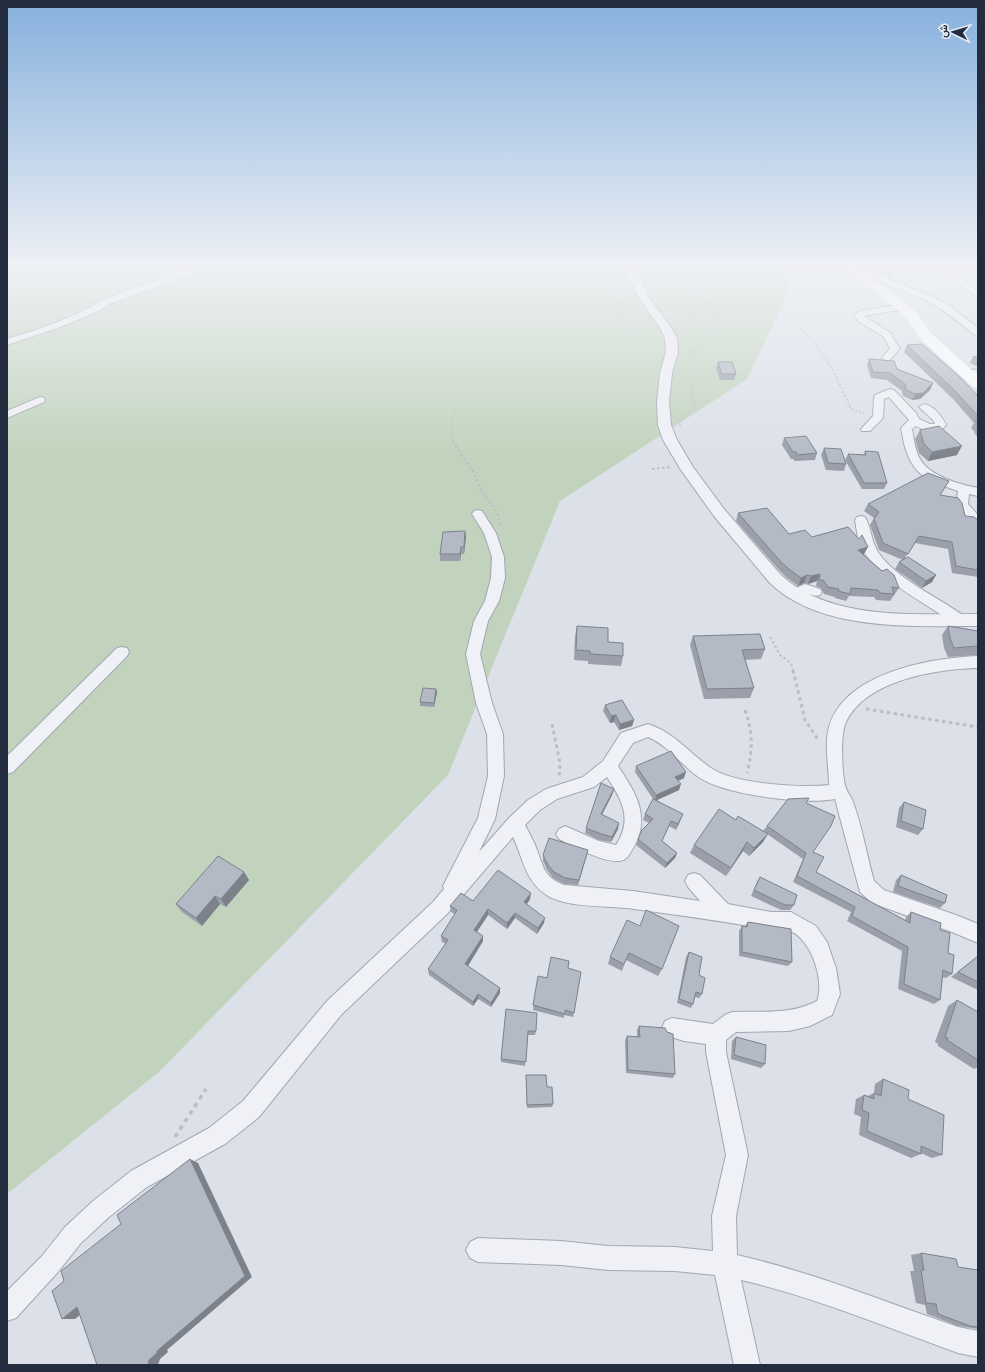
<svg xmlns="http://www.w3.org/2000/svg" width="985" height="1372" font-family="Roboto,Vazirmatn,sans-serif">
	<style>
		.green { fill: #c1d3bc }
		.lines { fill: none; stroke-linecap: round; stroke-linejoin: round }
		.minor-casing { stroke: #a1a7b2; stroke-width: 2 }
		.tertiary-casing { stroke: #a1a7b2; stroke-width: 2 }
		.path-far3 { stroke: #babec7; stroke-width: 1.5; stroke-dasharray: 2 2; stroke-linecap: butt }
		.path-far2 { stroke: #babec7; stroke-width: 2; stroke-dasharray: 2.5 2.5; stroke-linecap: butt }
		.path-far1 { stroke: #babec7; stroke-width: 3; stroke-dasharray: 3.5 3.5; stroke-linecap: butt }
		.path { stroke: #babec7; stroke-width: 3.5; stroke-dasharray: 4.5 4.5; stroke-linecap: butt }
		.minor { fill: #eff1f6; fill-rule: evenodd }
		.tertiary { fill: #eff1f6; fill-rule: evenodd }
		.secondary { fill: #fff; fill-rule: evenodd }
		.wall { fill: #9a9fa9 }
		.shaded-wall { fill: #7d828a }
		.building { fill: #b3b9c5; stroke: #7d828a }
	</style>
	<rect width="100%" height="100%" fill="#dce0e8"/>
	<!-- green -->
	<path class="green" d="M22 268H779L790 289 747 379 560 501 448 775 160 1071 7 1194V271Z"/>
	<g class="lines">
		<!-- minor casing -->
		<g class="minor-casing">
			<path id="minor" d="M188 268H198L176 280 109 304 98 311 63 326 7 345V339C40 329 74 318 103 300Z
				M857 268H866L876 273 935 298 951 307 978 328V336L975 335C960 323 946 311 929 302 912 293 868 281 857 268Z
				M924 268C942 265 964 280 978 291V298L958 284Z
				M959 268H970L978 270V276L960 270Z
				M902 304 905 305 907 307 905 309 864 316 891 333 894 340 900 348 890 360H884L882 358 890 348 883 336 859 322 854 315 860 311Z
				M978 369V375L966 377 961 374 962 372Z
				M890 389 894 390 916 413 919 419 930 424H935L933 420 919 407 924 404C934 406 942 416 946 425 939 435 925 431 916 426L912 429C914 439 915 450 920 459 929 476 961 485 978 488V496L969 494 968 504 978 515V527L974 526 956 505 958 491C918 478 908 470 901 428L909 420 889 397 884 399 883 417 882 419 870 431H862L861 429 873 416 874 397 875 395Z
				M40 397 44 398 45 400 44 402 7 418V411Z
				M478 510 482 511 496 533 504 557 505 578 499 601 488 621 480 654 492 703 503 734 504 776 495 819 479 852 509 818 528 800 546 789 583 777 603 761 621 733 648 724C675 733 688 752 711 768 734 784 800 788 829 785 829 766 824 746 829 727 844 673 930 658 978 656V668C936 669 866 680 846 722 840 734 842 772 845 785 846 791 851 796 853 802 862 826 867 856 874 881L884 890 956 915 978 924V943L952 932 872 903 860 892 835 799C805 805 726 795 700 778 682 766 669 746 648 737L633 743 618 766C636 793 652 818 632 850 629 855 626 861 619 861 601 862 575 847 559 839L556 834 559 829 565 826 599 841 616 845C633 819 622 800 607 777L594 787 557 799 540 810 525 825C529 833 534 841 537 850 544 868 544 877 564 885L633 891 700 901 688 887 685 881 688 875 694 873 700 875 728 904 771 912H791L816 926 827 942 836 968 840 994 832 1015 810 1026 789 1031 736 1032 726 1040V1052L748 1155 736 1216 737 1255C812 1272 885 1302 958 1327L978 1331V1357L958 1353C886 1327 815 1297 741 1280L760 1365H734L715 1275 675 1271 608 1270 561 1265 478 1262 470 1258 466 1250 470 1242 478 1238 561 1241 608 1246 675 1247 713 1251 712 1216 726 1155 706 1052V1044L684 1041 665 1035 662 1028 665 1021 672 1018 713 1024 725 1015 732 1012C761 1011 791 1015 817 1001 825 980 811 939 790 931 783 928 773 930 766 929 722 921 678 915 634 909 609 905 565 909 545 894 525 880 523 858 513 837L447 914 341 1015 259 1117 225 1144 147 1187 109 1217 81 1243 58 1272 16 1318 7 1321V1291L42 1256 65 1227 93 1201 131 1171 209 1128 243 1101 327 1001 433 902 444 889 443 886 446 880 478 818 488 776 487 734 476 703 466 654 474 621 485 601 491 578 492 557 484 533 472 514 474 511Z
				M861 516 865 517C871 527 871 540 878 552 896 579 938 597 964 616L966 620 964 624 959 625 954 624C922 599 872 580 858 538 857 532 856 526 855 520L857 517Z
				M805 584 820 589 822 592 820 595C814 597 812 594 806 594 800 595 798 600 790 597L788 594 790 591Z
				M122 647 127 648 129 652 127 656 13 772 7 774V756L117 648Z"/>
		</g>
		<!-- tertiary casing -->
		<g class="tertiary-casing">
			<path id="tertiary" d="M625 268H635L649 298 670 326 677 338 678 352 672 373 669 402 671 425 677 440 693 467 724 509 780 574C829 621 916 614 978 614V626C913 626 819 632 769 582L714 516 681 470 663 440 658 425 657 402 660 373 666 352 665 338 659 326 639 298Z"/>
		</g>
		<!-- path-far3 -->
		<path class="path-far3" d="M749 268 751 276 758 281
			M469 275 476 268
			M624 284 621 293 614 295C623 310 626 325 626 342
			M689 314 708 335
			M800 329C824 349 838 380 851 409L866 414
			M680 426V420L695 408C691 384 684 359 703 339 708 334 715 331 720 325V322L715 317 716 314 694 292 682 268
			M453 442 451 429 455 406"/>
		<!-- path-far2 -->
		<path class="path-far2" d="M453 441 474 473 481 490 497 512 501 527
			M652 469 671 467
			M770 637 780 655 791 663 793 671"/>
		<!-- path-far1 -->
		<path class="path-far1" d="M793 670 805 720 819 741
			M866 709 978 727
			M745 710C753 732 753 750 747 773
			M552 724 560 763 559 777"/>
		<!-- path -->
		<path class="path" d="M175 1137 206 1089"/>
		<!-- minor -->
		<use href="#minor" class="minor"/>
		<!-- tertiary -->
		<use href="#tertiary" class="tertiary"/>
		<!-- secondary -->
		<path class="secondary" d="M844 268H857L903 301 916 312 932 334 978 376V388L973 387 922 340 906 318 895 307Z"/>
	</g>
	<!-- wall -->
	<path class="wall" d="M869 268H889L893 271 891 278Z
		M907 345 978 396V437L974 433 975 432 971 428 974 423 953 399 904 352Z
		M978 356V367L970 363 973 357Z
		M869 359 897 369 933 383 930 390 920 399 912 400 903 396 902 391 887 380 871 378 867 365Z
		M718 362 736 374 734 380H720L716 368Z
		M920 430 957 455 928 461 919 453 915 439Z
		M784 438 817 453 815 460 795 461 793 459H791L782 445Z
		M824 448 846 464 844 471 826 470 821 455Z
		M865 451 887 483 884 489H862L845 460 848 454 864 455Z
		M978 453V462L977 455Z
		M945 488 940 495 965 516 978 520V577L952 573 948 549 915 543 905 558 936 575 932 582 922 588 895 569 899 562 903 560 879 550 870 525 874 518 864 511 868 504Z
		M738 513 789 534 812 537 864 554V555L882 571 899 588 890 601 876 600 874 597 849 596 846 601 835 598V597L824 594 821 588 816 586 817 581 808 584 804 583 798 586 787 578 778 569 736 521Z
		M465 531 466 537 464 554H461L460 561H440V554Z
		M577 626 608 642 623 656 621 666 588 664V661L574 660 575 636Z
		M948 626 978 631V655L948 657 944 648 942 635Z
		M693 636 765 649 761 659 745 660 754 688 750 698 704 699 690 645Z
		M436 689 437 692 434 707 420 706V702Z
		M605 705 634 720 632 726 619 730 614 722 610 723 603 711Z
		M636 766 684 778 678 781 679 790 657 800 681 819 676 830 669 826 662 841 677 853 675 858 665 868 636 845 638 839 649 823 643 820 645 814 653 799 635 772Z
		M614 789 612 795 602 815 618 829 611 842 599 840 585 833 586 828Z
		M904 802 923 829 918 835 896 827 899 808Z
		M806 803 816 872 905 921 906 917 911 912 940 930 948 953 952 974 946 978 943 977 940 1000 934 1004 898 989 902 951 847 921 851 912 793 882 803 859 767 834 763 842 749 856 743 851 726 876 690 853 694 845 736 820 763 831 767 826Z
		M588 850 578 885 564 884 553 878 547 870 543 861V855Z
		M244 872 249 880 226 907 220 904 202 926 182 912 176 904Z
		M901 875 945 903 940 908 893 892 896 880Z
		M760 877 794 905 790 910H781L751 896 757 882Z
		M530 899 527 904 544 923 537 934 515 918 507 929 488 915 477 932 483 941 468 966 500 988V993L491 1007 478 999 473 1006 429 975 428 969 446 944 442 942 441 936 455 914 451 912 450 906 473 901Z
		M748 922 792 962 788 966 739 956V931L742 926 744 927Z
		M640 926 662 969 658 976 626 960 622 971 608 964 610 957Z
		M689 952 699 975 702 994 699 998 695 997 693 1004 691 1008 677 1003 686 957Z
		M978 956V990L951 977Z
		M568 968 574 1013 573 1017 564 1015V1018L533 1010 538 976 547 978Z
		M957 1000 978 1012V1067L974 1069 938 1046V1044L935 1042 948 1006Z
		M506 1009 536 1031 535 1035H528L525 1066 501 1062Z
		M639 1026 667 1032 675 1074 673 1078 626 1073 625 1040 627 1036 637 1037V1030Z
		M736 1037 765 1064 761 1068 731 1059 732 1041Z
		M526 1075 547 1087 553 1104 552 1107 527 1108 526 1079Z
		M883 1079 908 1099 942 1155 932 1158 921 1153V1154L911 1158 859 1135 861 1117 854 1114 856 1099 864 1095 868 1096 874 1093 875 1084Z
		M921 1253 958 1267 978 1270 977 1265H978V1329L958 1326 927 1314 925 1305 916 1303 910 1271H914L911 1255Z"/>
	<!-- shaded-wall -->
	<path class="shaded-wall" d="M933 383 930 390 920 399 912 400 915 394Z
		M962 446 957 455 928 461 932 452Z
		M465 531 466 537 464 554V547Z
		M461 547V554L460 561V554Z
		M868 547 864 554 855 557 858 550Z
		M820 574 817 581 808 584 811 576Z
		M807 575 804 583 798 586 801 578Z
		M936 575 932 582 922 588 926 581Z
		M436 689 437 692 434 707V703Z
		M616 715 614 722 610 723 611 716Z
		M634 720 632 726 619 730 620 724Z
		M686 772 684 778 673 783 675 777Z
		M681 784 679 790 655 801 656 795Z
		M614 789 612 795 599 820 601 814Z
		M683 814 681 819 676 830 678 824Z
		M619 823 618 829 611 842 612 837Z
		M768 834 763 842 749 856 754 848Z
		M747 842 743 851 726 876 731 868Z
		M588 850 587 855 578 885 579 880Z
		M677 853 675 858 665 868 667 863Z
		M244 872 249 880 226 907 221 899Z
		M531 893 530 899 524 908V902Z
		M215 896 220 904 202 926 196 918Z
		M488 909V915L474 936V930Z
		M515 913V918L507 929V923Z
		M545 918 544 923 537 934 538 928Z
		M483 936V941L466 969 465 964Z
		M500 988V993L491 1007V1003Z
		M478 994V999L473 1006V1002Z
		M190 1159 198 1163 252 1277 167 1350 168 1352 160 1359 158 1365H148L149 1360 157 1351Z
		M77 1307 89 1308 75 1319H62Z"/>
	<!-- building -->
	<path class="building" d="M884 268H889L893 271Z
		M922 344 961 378 978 396V416L956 392 907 345Z
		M978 356V359L973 357Z
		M869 359 894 361 897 369 933 383 923 393 915 394 906 390 905 384 890 373 873 372Z
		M718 362H732L736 374H722Z
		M975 421H978V424Z
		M939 426 962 446 932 452 924 444 920 430Z
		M806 436 817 453 797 455 796 452H793L784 438Z
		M824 448 841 449 846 464 828 463Z
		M865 451 878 452 887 483H864L848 454 866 455Z
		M928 473 949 481 940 495 958 498 962 503 965 516 974 517 978 520V570L956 566 952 542 919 536 908 554 883 543 874 519 879 512 868 504Z
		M767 508 789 534 805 530 812 537 848 527 859 539 862 535 868 547 858 550 882 571 887 569 894 575 899 588 892 587 894 594 880 593 878 590 851 588 850 594 838 591 839 589 828 587 824 581 819 579 820 574 811 576 807 575 801 578 790 570 781 562 738 513Z
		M465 531 464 547H461L460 554H440L443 532Z
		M908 557 936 575 926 581 899 562Z
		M577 626 608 628V642L623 643V656L590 654V651L576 650Z
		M948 626 978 631V646L954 648 950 638Z
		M760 634 765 649 742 650 754 688 707 689 693 636Z
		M423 688 436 689 434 703 420 702Z
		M622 700 634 720 620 724 616 715 611 716 605 705Z
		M671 751 686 772 675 777 681 784 656 795 636 766Z
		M601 783 614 789 601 814 619 823 612 837 601 834 586 828Z
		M809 798 806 803 835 816 831 826 813 852 824 857 816 872 910 923 911 912 941 923 940 930 950 933 948 953 954 955 952 974 943 970 940 1000 904 984 908 947 852 916 855 907 797 876 806 853 767 826 788 799Z
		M653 799 683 814 678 824 671 821 662 841 677 853 667 863 638 839 642 830 653 819 645 814Z
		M904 802 926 810 923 829 901 821Z
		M719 809 736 820 738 816 768 834 754 848 747 842 731 868 694 845Z
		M549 838 588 850 579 880 565 878 554 872 548 865 543 855Z
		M218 856 244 872 221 899 215 896 196 918 176 904Z
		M498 870 531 893 524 902 545 918 538 928 515 913 507 923 488 909 474 930 483 936 465 964 500 988 491 1003 478 994 473 1002 428 969 448 940 441 936 457 910 450 906 461 893 473 901Z
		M901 875 947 895 945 903 898 886Z
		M760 877 797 895 794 905H785L754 890Z
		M646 910 679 926 662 969 629 953 624 964 610 957 627 920 640 926Z
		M748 922 791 929 792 962 742 952V926L747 927Z
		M689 952 702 957 699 975 705 978 702 994 696 992 693 1004 679 999Z
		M978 956V982L958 972Z
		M551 957 569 961 568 968 581 972 574 1013 565 1010V1014L533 1005 538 976 547 978Z
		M957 1000 978 1012V1060L947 1040 948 1038 945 1037Z
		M506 1009 537 1013 536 1031H528L526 1062 501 1059Z
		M639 1026 665 1028 667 1032 673 1034 675 1074 628 1070 627 1036 640 1037Z
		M736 1037 766 1045 765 1064 734 1055Z
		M526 1075H546L547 1087H552L553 1104 527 1105Z
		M883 1079 909 1090 908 1099 944 1115 942 1155 921 1146V1154L867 1131 869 1113 862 1110 864 1095 874 1099V1093L881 1096Z
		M190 1159 245 1276 157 1351V1353L149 1360 148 1365H97L77 1307 62 1319 52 1291 64 1281 61 1271 121 1224 117 1215Z
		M921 1253 956 1259 958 1267 978 1270V1327L970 1326 938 1314 936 1304 926 1303 921 1270H924Z"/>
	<!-- sky -->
	<linearGradient id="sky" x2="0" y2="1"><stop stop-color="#86b0dd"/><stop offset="0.58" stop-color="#eff1f5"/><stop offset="1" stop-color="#eff1f5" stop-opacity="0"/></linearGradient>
	<rect width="985" height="460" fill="url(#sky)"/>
	<!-- border -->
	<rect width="985" height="1372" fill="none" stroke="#242d40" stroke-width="16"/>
	<!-- north arrow -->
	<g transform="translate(953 32) rotate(275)" stroke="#ebeff6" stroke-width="3" paint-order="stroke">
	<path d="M0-3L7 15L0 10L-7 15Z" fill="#242d40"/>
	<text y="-6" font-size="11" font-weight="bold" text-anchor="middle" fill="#242d40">ش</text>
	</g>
</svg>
